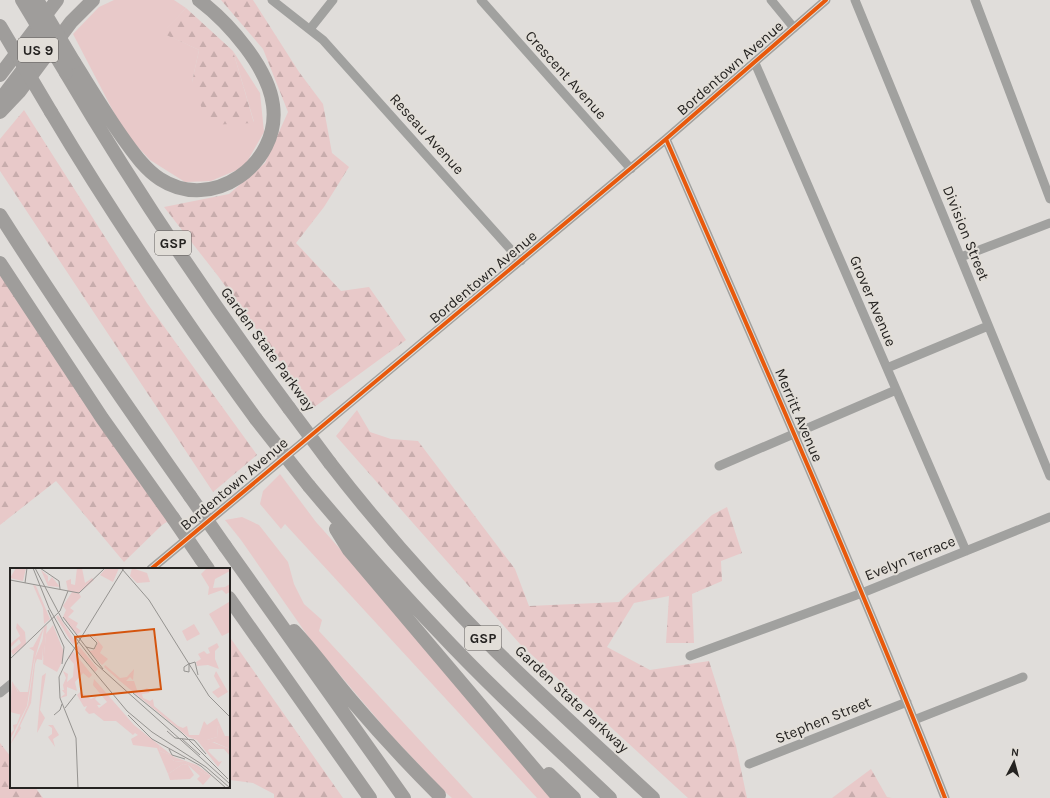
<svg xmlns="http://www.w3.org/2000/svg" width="1050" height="798" font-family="Karla,sans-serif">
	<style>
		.grass { fill: #e8c9c9 }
		.forest { fill: url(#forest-firs) }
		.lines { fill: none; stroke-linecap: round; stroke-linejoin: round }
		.minor { stroke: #a1a19f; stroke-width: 9 }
		.highway { stroke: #9f9d9b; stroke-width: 14 }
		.highway-bridge { stroke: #9f9d9b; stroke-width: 14 }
		.cycleway-casing { stroke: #e2ded8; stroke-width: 6 }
		.cycleway { stroke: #e8590c; stroke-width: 4 }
		.labels { text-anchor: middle; stroke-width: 4; stroke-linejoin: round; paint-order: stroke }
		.shield { fill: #e2ded8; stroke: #5e5b58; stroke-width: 1 }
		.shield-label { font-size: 14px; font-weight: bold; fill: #252321 }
		.street-label { font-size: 15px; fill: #252321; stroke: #e2ded8 }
		.inset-road { fill: none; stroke: #959390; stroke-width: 1 }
		.view { fill: #d4540e; fill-opacity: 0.15; stroke: #d4540e; stroke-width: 2 }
		.inset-edge { fill: none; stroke: #252321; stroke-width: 2 }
	</style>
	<defs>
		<pattern id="forest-firs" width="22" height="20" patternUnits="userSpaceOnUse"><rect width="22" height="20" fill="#e8c9c9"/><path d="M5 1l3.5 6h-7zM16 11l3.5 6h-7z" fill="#c7acac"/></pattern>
	</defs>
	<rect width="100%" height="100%" fill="#e0ddda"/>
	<!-- grass -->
	<path class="grass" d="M114 0H174L186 8 163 33 199 50 192 82 254 122 233 51 260 93 264 132 244 167 211 181 185 182 150 160 124 132 73 34 99 7Z
		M280 474 316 522 461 685 551 798H537L285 524 281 529 260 504 263 491Z
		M242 517 259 525 288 562 294 584 304 604 322 620 319 631 473 798H452L445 792 390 734 312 642 241 540 225 520Z"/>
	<!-- forest -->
	<path class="forest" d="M221 0H253L299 72 323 104 332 153 349 167 324 207 296 243 341 291 369 287 406 340 313 408 218 276 164 207 229 194 265 163 288 112 263 49Z
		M186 8 233 51 254 123 208 125 192 82 199 50 162 33Z
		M24 110 147 303 257 455 213 492 0 171V139Z
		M0 263 173 518 162 525 124 562 56 481 0 525Z
		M357 410 370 432 391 439 418 441 515 569 529 606 619 602 712 515 727 507 742 553 721 561 722 581 692 594 694 643H666L669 596 634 603 607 647 650 670 709 661 736 746 747 798H688L520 644 336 436Z
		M229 636 343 798H274V794L253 783 230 780Z
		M0 743 11 757V787H35L43 798H0Z
		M871 769 887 797 892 798H832Z"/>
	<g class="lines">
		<!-- minor -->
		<path class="minor" d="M272 0 323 40 521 261
			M481 0 631 169
			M771 0 794 28
			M855 0 1050 476
			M975 0 1050 199
			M310 29 333 0
			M755 63 966 551
			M666 139C761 358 858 576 945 798
			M961 257 1050 223
			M887 368 988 326
			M719 466 896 390
			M151 569 666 139 826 0
			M690 656 862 593 1050 517
			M0 693 11 684
			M914 720 1023 677
			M749 764 907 702"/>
		<!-- highway -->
		<path class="highway" d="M74 62C91 89 107 116 125 141 135 155 146 170 160 179 212 213 281 164 273 105 268 67 229 23 199 0
			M66 73C134 188 209 300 289 408
			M0 75 57 0
			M0 100 47 38
			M0 112 19 92 71 22 93 0
			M51 112C114 218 184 320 256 419
			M0 215C61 311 125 404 190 496
			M0 263 102 418 173 518
			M330 463C381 529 437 592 496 651 547 701 600 749 653 798
			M309 486C351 536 393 584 438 631 492 689 552 743 610 798
			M336 529 349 550 559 798
			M225 546 404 798
			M201 559 208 569
			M229 598 370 798
			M294 631C315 653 332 678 352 701 380 734 409 765 439 795
			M549 774 574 798"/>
		<!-- highway-bridge -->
		<path class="highway-bridge" d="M22 0 66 73
			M37 0 74 62
			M0 26 51 112
			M289 408 330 463
			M256 419 309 486
			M190 496 225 546
			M173 518 201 559"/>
		<!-- cycleway casing -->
		<g class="cycleway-casing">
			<path id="cycleway" d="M666 139C761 358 858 576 945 798
				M151 569 666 139 826 0"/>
		</g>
		<!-- cycleway -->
		<use href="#cycleway" class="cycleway"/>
	</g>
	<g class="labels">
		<!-- shield labels -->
		<g class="shield">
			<rect x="18" y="38" width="40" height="24" rx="3"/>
			<rect x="155" y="231" width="36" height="24" rx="3"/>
			<rect x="465" y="626" width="36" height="24" rx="3"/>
		</g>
		<g class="shield-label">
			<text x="38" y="55">US 9</text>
			<text x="173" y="248">GSP</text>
			<text x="483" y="643">GSP</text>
		</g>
		<!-- street labels -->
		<g class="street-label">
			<text transform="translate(730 68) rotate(-41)" y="5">Bordentown Avenue</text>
			<text transform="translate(566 75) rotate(48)" y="5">Crescent Avenue</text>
			<text transform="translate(427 134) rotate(48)" y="5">Reseau Avenue</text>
			<text transform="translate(966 233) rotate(68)" y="5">Division Street</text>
			<text transform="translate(483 277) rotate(-40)" y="5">Bordentown Avenue</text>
			<text transform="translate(873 301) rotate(67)" y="5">Grover Avenue</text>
			<text transform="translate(268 349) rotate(54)" y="5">Garden State Parkway</text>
			<text transform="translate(799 415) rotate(67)" y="5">Merritt Avenue</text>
			<text transform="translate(234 484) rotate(-40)" y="5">Bordentown Avenue</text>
			<text transform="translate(910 558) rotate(-22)" y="5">Evelyn Terrace</text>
			<text transform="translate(572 699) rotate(43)" y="5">Garden State Parkway</text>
			<text transform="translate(823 720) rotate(-22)" y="5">Stephen Street</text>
		</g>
	</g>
	<!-- overview -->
	<g transform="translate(10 568)">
		<rect width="220" height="220" fill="#e0ddda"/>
		<path d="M184 56 190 66 177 73 172 63ZM37 57 36 67 33 96 32 78 34 59ZM149 177 164 189 187 197 199 206 197 207 176 194 164 193 158 186 150 183Z" fill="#e8c9c9"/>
		<path d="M6 0H16L13 13 0 10ZM67 0H72L75 15 82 10 84 12 69 25 71 29 60 40 64 43 58 49 68 55 66 59 71 63 67 67 53 49 56 42 53 38 62 24 58 23 56 13 61 11V16L65 17ZM122 0 137 5 140 14 127 15 120 8ZM197 0H220V3L205 11 203 20 215 19 220 16V24L216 26 212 22 198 27 199 19 191 6ZM31 2 38 8V14L42 9 50 19 38 18ZM23 17 26 18 40 51 34 56 33 40ZM48 47 65 73 63 77 46 49ZM7 55 15 64 16 76 3 87 1 83 11 75 9 71 0 80V76L10 68 6 60ZM43 57 53 82V92L47 104 33 96 36 66ZM34 59 24 93 17 138 0 172V166L4 162 3 157 7 156 17 128 9 125 4 116 10 124H18L24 83 19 80 23 79ZM82 65 93 79 90 85 98 91 92 97 79 83 84 82 88 75ZM33 71 32 92 27 91 25 96 21 135 10 158 11 160 0 177 18 137 25 90ZM207 75 209 79 205 83V91L209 101 198 97 187 98 186 94 191 91 188 86 194 83 197 86 200 85 198 80ZM68 77 88 101 85 104 66 81ZM63 83 82 107 79 110 73 105 65 114 67 123 57 119V128L50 130 55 126 52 122H54L53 117 56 110 53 103 58 106 57 114 63 109 64 96 58 89ZM95 97 110 110 117 109 124 101 123 112 120 109 116 113H124L128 125 137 120 140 122 139 125 132 126 133 130 140 133 143 131 144 138 168 158 173 160 177 158 179 167H189L194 153 197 157 207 150 215 168H220L214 170 208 158 207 169 197 172 220 181V188L214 181H199L198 183 209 194 212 193 208 199 187 172 178 169 110 113 94 99ZM206 103 218 124 208 130 202 124 210 119 204 108ZM36 105 30 142 35 150 27 165 32 108ZM84 111 124 157 149 177 150 183 158 186 164 193 176 194 197 207 199 206 201 208 193 217 187 211 190 208 178 197 173 196 158 206 147 180 123 177 121 171 128 167 125 165 123 167 106 153H94L84 145 79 146 75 142 77 138 74 139 67 127 70 124 81 131 87 128 85 131 91 137H87L89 140 97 134 83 117ZM38 157H43L49 167 43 171 45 179 38 169 42 166V160Z" fill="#e8c9c9"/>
		<path d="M208 158 214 169 220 168V181L204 174 196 176 197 172 207 169Z" fill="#e8c9c9"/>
		<path d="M96 0H109L103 14 90 7ZM219 34 220 64 212 68 199 46ZM2 113 8 124 18 126 12 147 0 144Z" fill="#e8c9c9"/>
		<path d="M173 196 178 197 184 207 180 211 160 212 158 206Z" fill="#e8c9c9"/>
		<path class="inset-road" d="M23 0 39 40 56 70 117 143 142 164 196 199 220 220M25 0 53 53 85 95 220 216M30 0 49 13 50 21M112 1 139 32 199 128 220 149M0 12 69 25 95 0M15 15 17 0M38 42 54 79 52 96M53 49 93 101M73 68 79 67 87 75 84 81 76 79M0 91 50 43 58 23M180 95 174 99V103L179 104V96L185 94 188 107M123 125 172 165 218 211M55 140 66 126M44 147 50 142 52 136M118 147 142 171 191 198 216 220M157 163 165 170 184 172 196 186M172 171 190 187M159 181 162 187 175 191M68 220 66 170 50 130 49 109 56 94 114 0"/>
		<path class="view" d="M144 61 151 121 72 129 65 69Z"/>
		<rect width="220" height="220" class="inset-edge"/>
	</g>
	<!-- north arrow -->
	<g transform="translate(1014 762) rotate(6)" stroke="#e2ded8" stroke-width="3" paint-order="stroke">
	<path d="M0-3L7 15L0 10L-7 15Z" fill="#252321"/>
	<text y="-6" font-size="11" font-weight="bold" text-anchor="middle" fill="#252321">N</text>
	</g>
</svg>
